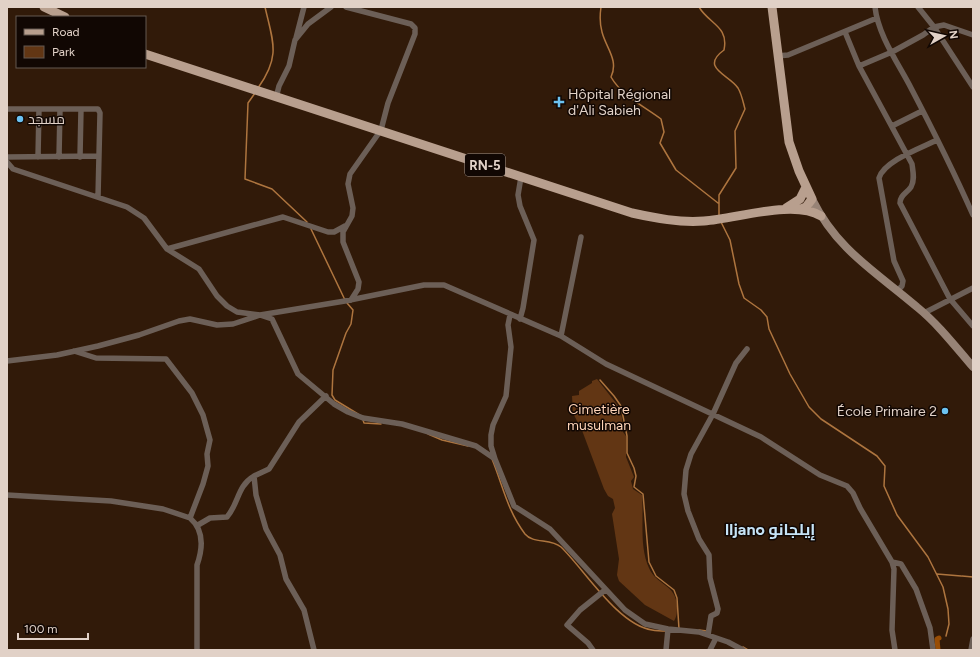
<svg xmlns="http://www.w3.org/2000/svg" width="980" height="657" font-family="Figtree,Cairo,sans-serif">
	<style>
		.green { fill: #623614 }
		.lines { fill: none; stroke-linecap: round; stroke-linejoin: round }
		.stream { stroke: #ae753f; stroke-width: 1.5 }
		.canal { stroke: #984d05; stroke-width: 5 }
		.minor { stroke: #6c5f57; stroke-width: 5.5 }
		.secondary { stroke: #978376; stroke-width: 8 }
		.primary { stroke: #b89f8e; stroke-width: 9 }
		.poi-dot { fill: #6cc3f2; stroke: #110703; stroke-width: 1.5 }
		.labels { text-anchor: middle; stroke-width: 3; stroke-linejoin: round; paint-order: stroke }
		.shield { fill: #110703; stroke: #a3948c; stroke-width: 1 }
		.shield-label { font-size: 13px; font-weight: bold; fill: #e1d1c7 }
		.poi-label { font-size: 14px; fill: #e1d1c7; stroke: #110703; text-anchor: start }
		.park-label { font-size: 14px; fill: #ffd4b8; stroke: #110703 }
		.quarter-label { font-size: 16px; font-weight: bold; fill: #c6e3f6; stroke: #110703 }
	</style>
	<rect width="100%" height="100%" fill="#311a09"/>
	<!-- green -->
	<path class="green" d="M597 379 619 407 622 418 623 432 626 436V457L634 477 631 481 633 489 642 495C644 519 639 546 649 568 656 585 676 584 677 606 677 612 677 616 674 621L645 605 619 581 617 575 619 559 612 514 615 508 613 499 608 496 604 489 583 433 573 413 572 396 579 395V391L592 383V381Z"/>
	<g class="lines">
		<!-- stream -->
		<path class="stream" d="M601 7C600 14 600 25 602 32 606 48 619 60 611 77 621 95 645 107 661 119L664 132 660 143 676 170 718 203
			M699 7C709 24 729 26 724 50 699 68 730 75 738 88 742 95 743 102 745 109L735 131 736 168 719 195V216
			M258 88C281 56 273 42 265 7
			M255 93 248 103 245 179 272 189 307 222
			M721 222 730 240 739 284 744 298 761 310 767 317 769 329 790 374 809 407 821 419 877 456 885 466 884 486 897 515 928 557 943 587 948 609 949 624 946 636
			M311 229 345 300
			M347 303 353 310 351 324 346 333 333 370 332 395 335 400 358 414
			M600 380 614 396 621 406 627 436V453L634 468 636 476 634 487 643 494 649 562 656 576 674 590 677 598 679 629
			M363 420 364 423 381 424
			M428 434 442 440 468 446
			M492 459C503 486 507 510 525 534 533 544 551 538 561 547 584 569 618 625 652 630 657 631 662 631 667 631
			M937 574 961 576
			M962 576 973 577
			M699 630 707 631
			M743 647 748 650"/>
		<!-- canal -->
		<path class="canal" d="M938 650 937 639 939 638"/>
		<!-- minor -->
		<path class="minor" d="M346 7 411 24 415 28V34L388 103 381 130 350 174 348 184 353 208 352 216 343 232V242L359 282 358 289 351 300
			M875 7C878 35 898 63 911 88 933 130 954 172 973 215
			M918 7 934 27 973 87
			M845 32 859 66 912 164C913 172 915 180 911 187 907 193 900 195 900 203L950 299 973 326
			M296 38 304 7
			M777 56 788 55 877 18
			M859 66 892 52 923 35 934 27 944 25 973 35
			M276 98 279 86 289 66 295 40 308 24 331 7
			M7 109H98L100 113 98 197
			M892 126 922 111
			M7 157 99 156
			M38 157 39 109
			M59 157 60 109
			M80 157 81 109
			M7 162 13 169 127 207 144 218 167 249 199 269 217 296 227 306 237 312 260 315 272 319 298 374 334 404 348 412 363 418 402 424 476 446 495 459 491 446V435L493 425 506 396 511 347 508 325 510 315
			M167 249 283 217 328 232H334L345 226
			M897 291 902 286 903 281 894 261 879 178C884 161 921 148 937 140
			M924 313 973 288
			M520 319 523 308 534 240 520 206 518 195 521 177
			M561 336 581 237
			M74 351 96 358 166 359 192 393 203 415 210 440 207 454 208 466 203 484 190 518C204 530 203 548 197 565V650
			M7 361 57 355 98 346 139 335 179 321 190 319 217 325 233 324 260 315 345 301 424 285H444L561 336 606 364 761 437 820 475 847 486 853 493 860 508 892 562 894 569 892 630 895 650
			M495 459 514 506 550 529 625 610 645 624 668 629 699 632 728 642 743 650
			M7 495 111 501 163 509 190 518
			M198 525 210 518 227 517C239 503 237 486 254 476
			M892 562 901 564 916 589 930 628 933 650
			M708 635 711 616 717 613 718 609 710 578 709 555 699 539 688 511 684 494 686 470 691 454 713 414 736 363 747 349
			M314 650 304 610 286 579 280 555 266 529 256 495 254 476 269 469 299 422 326 396
			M593 650 588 643 567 625 580 610 605 590
			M666 650 668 629
			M710 650 716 638
			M971 650 973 639"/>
		<!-- secondary -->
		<path class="secondary" d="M812 199C837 250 875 271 917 307 938 324 955 346 973 367"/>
		<!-- primary -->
		<path class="primary" d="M44 7 65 17
			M772 7 789 142 799 171 812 199 806 207 801 209
			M145 54 632 213C655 218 680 223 704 221 736 219 794 199 821 216
			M786 208 800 199 806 187"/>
	</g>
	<!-- markers -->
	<g class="poi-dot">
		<path d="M557 96h4v4h4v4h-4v4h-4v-4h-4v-4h4z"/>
		<circle cx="20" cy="119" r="4"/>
		<circle cx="945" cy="411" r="4"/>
	</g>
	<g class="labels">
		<!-- shield labels -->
		<rect class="shield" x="465" y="154" width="40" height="22" rx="3"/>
		<g class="shield-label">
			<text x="485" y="170">RN-5</text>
		</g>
		<!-- poi labels -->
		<g class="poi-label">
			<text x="568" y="99">Hôpital Régional<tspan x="568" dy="16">d'Ali Sabieh</tspan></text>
			<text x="28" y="124">مسجد</text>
			<text x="937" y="416" text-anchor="end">École Primaire 2</text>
		</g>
		<!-- park labels -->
		<g class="park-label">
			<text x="599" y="414">Cimetière<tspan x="599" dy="16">musulman</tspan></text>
		</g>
		<!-- quarter labels -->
		<g class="quarter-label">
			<text x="770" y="535">Iljano إيلجانو</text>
		</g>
	</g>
	<!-- border -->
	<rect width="980" height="657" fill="none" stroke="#e1d1c7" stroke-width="16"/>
	<!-- legend -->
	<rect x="16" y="16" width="130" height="52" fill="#110703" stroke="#645851"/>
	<rect x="24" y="29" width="20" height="6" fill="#b89f8e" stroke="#645851"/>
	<text x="52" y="36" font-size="12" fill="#e1d1c7">Road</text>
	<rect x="24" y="46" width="20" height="12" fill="#623614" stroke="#645851"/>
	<text x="52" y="56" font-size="12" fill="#e1d1c7">Park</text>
	<!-- north arrow -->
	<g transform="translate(944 36) rotate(82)" stroke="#110703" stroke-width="3" paint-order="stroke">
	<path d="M0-3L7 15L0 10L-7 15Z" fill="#e1d1c7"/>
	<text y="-6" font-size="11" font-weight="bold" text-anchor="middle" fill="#e1d1c7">N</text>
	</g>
	<!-- scale -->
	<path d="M18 633v6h70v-6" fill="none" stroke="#e1d1c7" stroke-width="2"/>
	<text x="24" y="633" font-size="12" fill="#e1d1c7" stroke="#110703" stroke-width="3" paint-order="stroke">100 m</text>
</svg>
